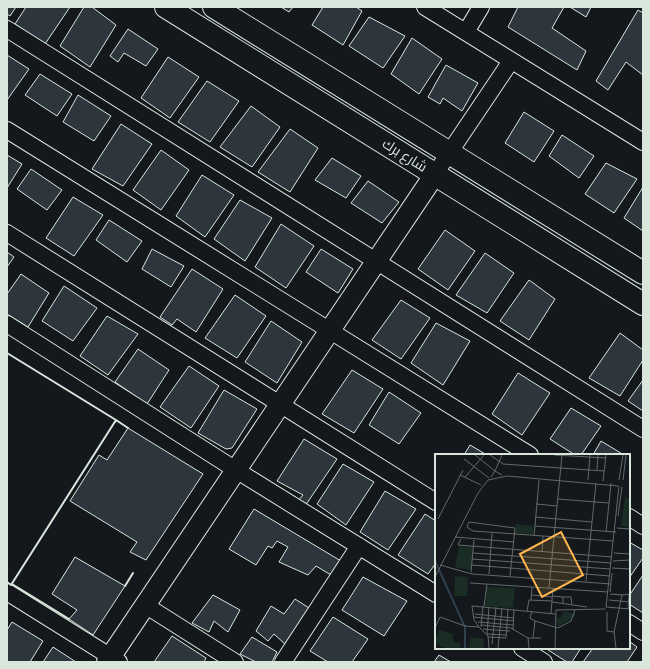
<svg xmlns="http://www.w3.org/2000/svg" width="650" height="669" font-family="'Playfair Display',Cairo,serif">
	<style>
		.building { fill: #2c363c; stroke: #d8e6dc }
		.lines { fill: none; stroke-linecap: round; stroke-linejoin: round }
		.minor-casing { stroke: #d8e6dc; stroke-width: 18 }
		.tertiary-casing { stroke: #d8e6dc; stroke-width: 22 }
		.secondary-casing { stroke: #d8e6dc; stroke-width: 24 }
		.minor { stroke: #14181c; stroke-width: 16 }
		.tertiary { stroke: #14181c; stroke-width: 20 }
		.secondary { stroke: #14181c; stroke-width: 22 }
		.wall { stroke: #d8e6dc; stroke-width: 2 }
		.labels { text-anchor: middle; stroke-width: 3; stroke-linejoin: round; paint-order: stroke }
		.street-label { font-size: 14px; fill: #d8e6dc; stroke: #14181c }
		.inset-river { fill: none; stroke: #2f3f4d; stroke-width: 2 }
		.inset-road { fill: none; stroke: #626a69; stroke-width: 1 }
		.view { fill: #ffb74d; fill-opacity: 0.15; stroke: #ffb74d; stroke-width: 2 }
		.inset-edge { fill: none; stroke: #d8e6dc; stroke-width: 2 }
	</style>
	<rect width="100%" height="100%" fill="#14181c"/>
	<!-- building -->
	<path class="building" d="M7 7H16L10 16 7 14Z
		M26 7H70L45 44 15 24Z
		M84 7H92L116 25 90 67 60 46Z
		M281 7H293L289 12Z
		M323 7H356L362 11 343 45 312 25Z
		M518 7H564L552 28 586 51 577 70 508 27Z
		M570 7H591L586 17Z
		M638 10 643 13V75L626 62 608 90 596 81Z
		M369 17 405 36 383 68 349 46Z
		M128 29 158 49 146 66 124 53 118 62 110 56Z
		M412 38 442 59 419 94 391 74Z
		M7 55 29 69 7 100Z
		M168 57 199 77 170 118 141 98Z
		M446 65 478 83 462 111 443 98 440 104 428 97Z
		M40 74 72 94 57 116 25 95Z
		M207 81 239 101 210 142 178 122Z
		M78 95 111 116 94 141 63 122Z
		M251 106 280 127 252 167 220 147Z
		M524 112 554 131 534 162 505 143Z
		M121 124 152 144 123 186 92 169Z
		M290 129 318 148 290 192 258 172Z
		M562 135 594 156 579 178 549 156Z
		M161 150 189 170 161 210 133 190Z
		M7 155 22 164 7 188Z
		M332 158 361 176 346 198 315 180Z
		M606 163 637 179 614 213 585 194Z
		M31 169 62 190 47 210 17 189Z
		M202 175 234 195 205 237 176 216Z
		M368 181 399 202 382 223 351 203Z
		M643 187V231L624 218Z
		M73 197 103 215 74 256 46 238Z
		M240 200 272 218 245 261 214 239Z
		M109 220 142 241 127 262 96 240Z
		M281 224 314 246 286 288 255 267Z
		M445 230 475 251 448 290 418 269Z
		M152 249 184 266 171 287 142 269Z
		M321 249 353 269 338 293 306 272Z
		M7 252 14 257 7 267Z
		M485 253 514 273 487 313 456 295Z
		M192 269 223 289 196 332 177 319 172 325 160 317Z
		M21 274 49 293 28 327 7 314V294Z
		M529 280 555 299 529 340 500 321Z
		M64 286 97 308 73 341 42 321Z
		M235 295 266 316 237 358 205 338Z
		M401 300 430 318 401 359 372 340Z
		M107 316 138 334 108 375 80 356Z
		M271 321 302 342 277 383 245 362Z
		M436 323 470 341 443 385 411 363Z
		M620 333 643 350V360L620 396 589 378Z
		M138 349 169 370 147 404 115 382Z
		M189 366 219 386 191 428 160 407Z
		M352 370 383 389 354 433 322 414Z
		M518 373 550 393 522 435 492 414Z
		M643 380V411L628 401Z
		M224 390 257 409 232 448 226 449 198 433Z
		M389 392 421 413 399 444 369 425Z
		M571 408 601 426 581 455H575L550 439Z
		M128 428 203 474 146 560 130 552 137 542 70 501 99 455 107 460Z
		M304 439 337 459 305 506 298 501 303 495 277 481Z
		M601 441 624 455H593Z
		M470 445 487 455H464Z
		M343 464 374 482 346 525 317 504Z
		M385 491 416 509 388 550 360 532Z
		M254 509 341 561 331 575 316 566 308 575 279 562 288 547 277 541 272 548 268 546 256 565 229 549Z
		M425 514 436 521V563L428 574 398 555Z
		M629 542 643 550V558L629 578Z
		M75 557 125 586 93 635 69 619 77 610 52 594Z
		M643 575V613L629 604V596Z
		M363 577 407 601 384 636 342 610Z
		M213 595 240 610 228 632 214 621 209 632 192 623Z
		M295 599 309 608 285 644 274 634 268 641 256 631 271 606 284 614Z
		M333 617 368 639 352 662H328L310 651Z
		M12 622 43 641 30 662H7V630Z
		M172 636 206 658 204 662H154Z
		M252 637 277 652 272 662H256L240 654Z
		M629 641 637 647 627 662H583L593 648H629Z
		M53 647 76 662H43Z
		M545 648H581L572 662H567Z
		M439 655 451 662H434Z"/>
	<g class="lines">
		<!-- minor casing -->
		<g class="minor-casing">
			<path id="minor" d="M425 7 643 142
				M7 29 643 429
				M466 32 481 7
				M7 130 530 455
				M435 174 511 61
				M7 233 436 502
				M7 324 236 470 436 594
				M629 517 643 526
				M7 592 119 662
				M145 605 235 662
				M629 623 643 632
				M522 648 544 662
				M283 662 359 546"/>
		</g>
		<!-- tertiary casing -->
		<g class="tertiary-casing">
			<path id="tertiary" d="M107 662 435 174"/>
		</g>
		<!-- secondary casing -->
		<g class="secondary-casing">
			<path id="secondary" d="M166 7 643 304
				M214 7 643 273"/>
		</g>
		<!-- minor -->
		<use href="#minor" class="minor"/>
		<!-- tertiary -->
		<use href="#tertiary" class="tertiary"/>
		<!-- secondary -->
		<use href="#secondary" class="secondary"/>
		<!-- wall -->
		<path class="wall" d="M7 353 116 420 11 585 7 582
			M115 422 116 420 128 428
			M12 584 69 619
			M125 586 133 573"/>
	</g>
	<g class="labels">
		<!-- street labels -->
		<g class="street-label">
			<text transform="translate(405 155) rotate(32)" y="5">شارع برك</text>
		</g>
	</g>
	<!-- overview -->
	<g transform="translate(435 454)">
		<rect width="195" height="195" fill="#14181c"/>
		<path d="M190 44H195V73L186 72ZM81 70 98 72V80L80 79ZM24 92 38 93 36 116 20 113ZM20 122 33 123 32 142H19ZM52 133 80 134 78 154 50 152ZM130 157 140 160V162L123 173 121 164H125ZM4 176 18 180V188L25 189V194H10L0 189ZM36 183 49 185 48 194H34Z" fill="#1a2d24"/>
		<path class="inset-river" d="M0 107 30 173V194"/>
		<path class="inset-road" d="M40 1 60 17 67 1M55 1 68 10 169 17M119 1 171 4M29 5 54 24M162 16 163 1M25 21 46 31M30 23 49 1M56 23 60 17 67 21M153 26 155 1M184 26 188 1M188 26 191 1M168 27 171 1M184 32 171 153 195 155M123 45 174 49 171 78M174 49 176 29M101 50 122 52M183 62 187 33M100 63 157 68M3 65 28 16M34 68 32 73 38 77 178 87M34 68 80 74 75 122M100 72 104 26M182 74 195 75M99 81 100 72 181 78M20 83 79 88M26 85 23 91 177 103M107 98 108 82M38 99 176 109M179 99 195 100M37 105 175 115M178 107 195 106M5 111 37 120 176 130M37 111 175 122M177 114 195 115M36 118 39 86M54 120 57 79M0 123 43 39 53 26 72 22 183 32M151 127 161 29M35 129 173 138M114 134 127 1M175 138 177 119M175 140 188 141M97 141 117 143M117 142 128 143V149M128 143H136L137 150M96 146 97 133M174 146 195 148M117 148 152 153M49 152 52 130M54 153 52 180 71 181M193 155 194 140M92 157 94 146 117 147M97 157 95 164 100 167 98 184M172 158V177L179 178 181 194M116 159 118 134M40 160 79 164M38 163 79 167M100 167 123 174 136 167 140 156M43 168 78 171M46 171 76 174 93 184M44 173 39 166 37 152 120 160M46 173 48 152M0 174 5 163 30 172 44 173 53 182 54 194M48 175 75 177M78 176 79 155M179 178 187 141 195 140M53 183 71 184 73 155M57 190 61 153M63 194 67 154M94 194 93 184H106M120 194 121 156 170 155"/>
		<path class="view" d="M126 78 148 121 107 143 85 100Z"/>
		<rect width="195" height="195" class="inset-edge"/>
	</g>
	<!-- border -->
	<rect width="650" height="669" fill="none" stroke="#d8e6dc" stroke-width="16"/>
</svg>
